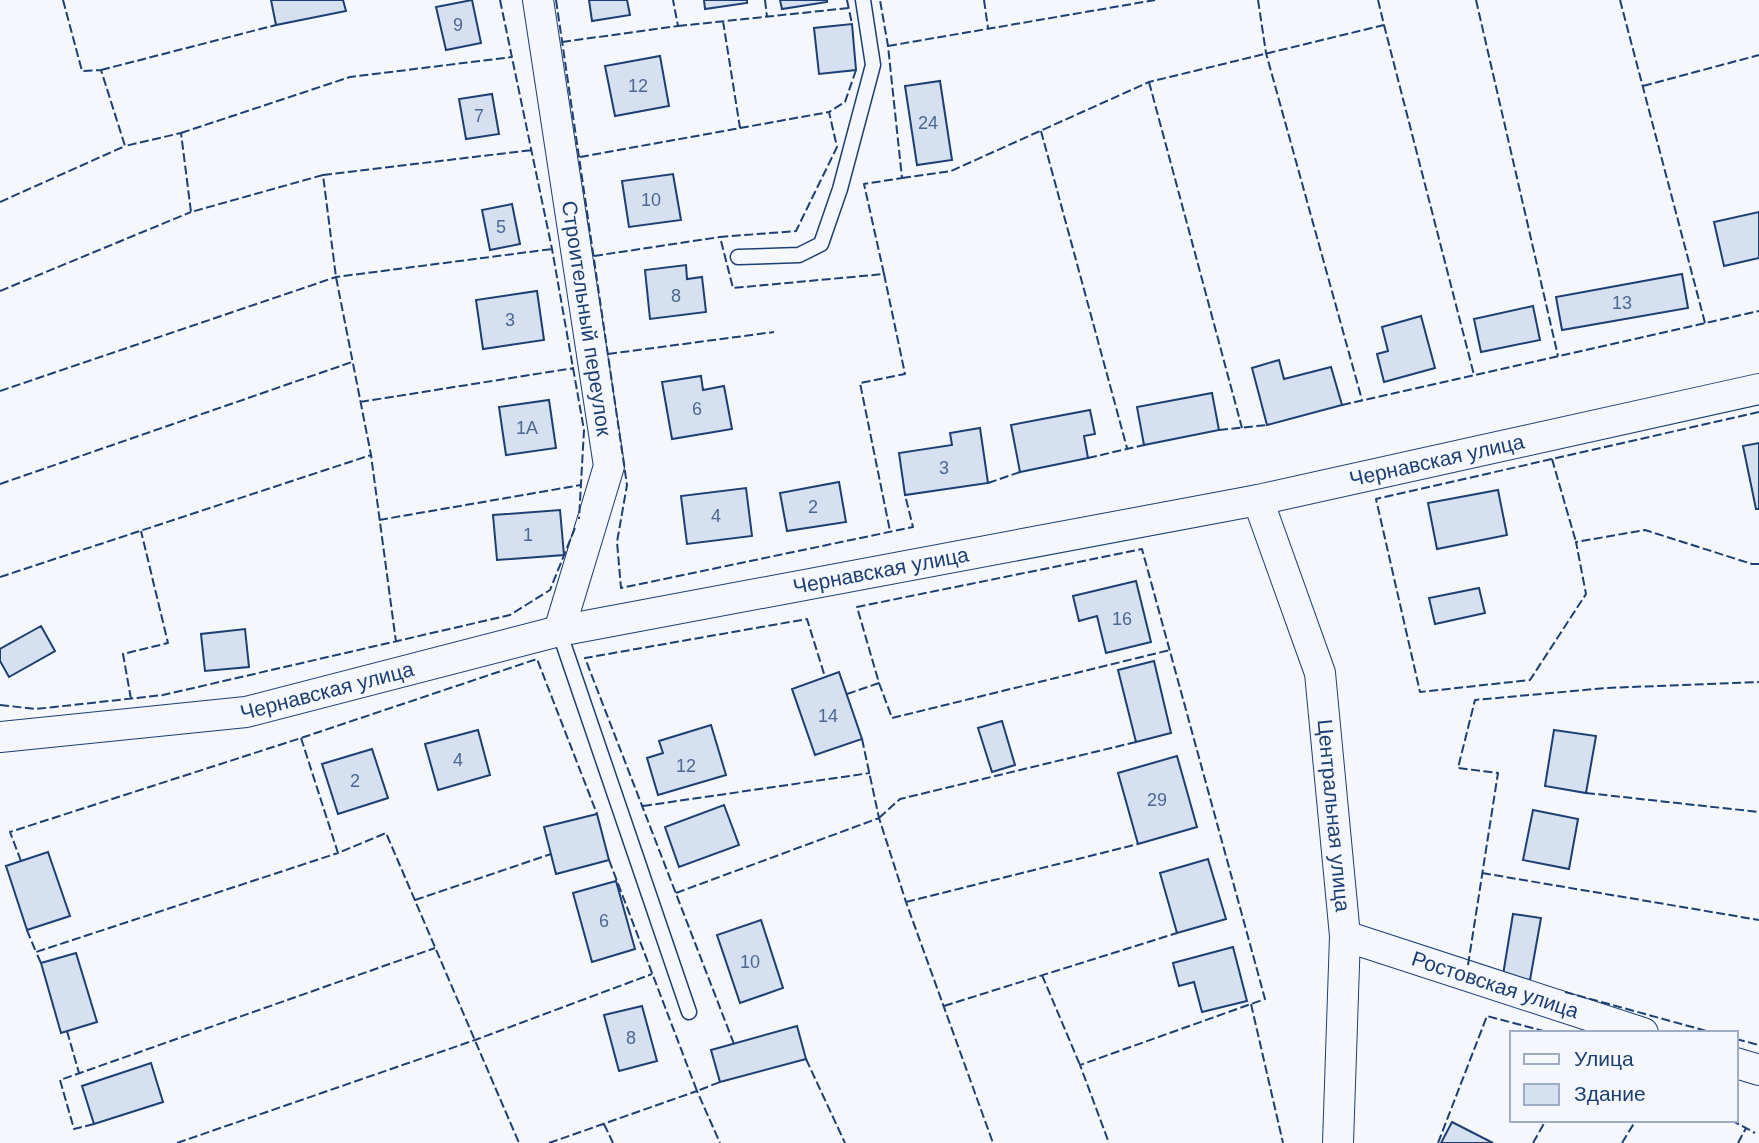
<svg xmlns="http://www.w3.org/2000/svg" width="1759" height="1143" font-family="Helvetica,sans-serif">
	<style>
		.building { fill: #d5e0f0; stroke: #1d3f73; stroke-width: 2 }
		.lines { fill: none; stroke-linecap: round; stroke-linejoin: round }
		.lane-casing { stroke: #1d3f73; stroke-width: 17 }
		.street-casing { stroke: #1d3f73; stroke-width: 32 }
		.lane { stroke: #f4f7fb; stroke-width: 14 }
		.street { stroke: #f4f7fb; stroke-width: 30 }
		.fence { stroke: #1d3f73; stroke-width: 2; stroke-dasharray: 9 3.5; stroke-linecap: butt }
		.labels { text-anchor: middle; stroke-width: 5; stroke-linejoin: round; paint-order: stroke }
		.number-label { font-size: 18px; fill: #4b6792 }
		.street-label { font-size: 21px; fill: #1d3f73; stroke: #f4f7fb }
	</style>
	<rect width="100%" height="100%" fill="#f4f7fb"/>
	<!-- building -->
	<path class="building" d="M271 0H343L346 11 276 25Z
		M472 0 481 43 446 50 436 7Z
		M589 0H627L630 15 592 21Z
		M704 0H747V3L705 9Z
		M780 0H827V2L782 9Z
		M852 24 856 70 819 74 814 28Z
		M660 56 669 106 615 116 605 66Z
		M940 81 952 160 917 165 905 86Z
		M492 94 499 134 466 139 459 99Z
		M673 174 681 220 629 227 622 181Z
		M512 204 520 244 490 250 482 210Z
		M1759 212V258L1724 266 1714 222Z
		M686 265 687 279 702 277 706 312 650 319 645 270Z
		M1682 274 1688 308 1562 330 1556 297Z
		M537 291 544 340 483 349 476 300Z
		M1533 306 1540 340 1481 352 1474 319Z
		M1421 316 1435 368 1384 382 1377 354 1388 351 1382 327Z
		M1279 360 1284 379 1331 367 1342 405 1267 425 1252 368Z
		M701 376 703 390 724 386 732 429 672 439 662 382Z
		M1212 393 1219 430 1144 445 1137 407Z
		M549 400 556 448 506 455 499 407Z
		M1090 410 1095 434 1084 436 1088 458 1020 472 1011 425Z
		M980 428 988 483 905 495 899 453 952 445 950 433Z
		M1759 443V509H1756L1743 446Z
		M839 482 846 522 787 531 780 493Z
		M746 488 752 536 687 544 681 496Z
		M1498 490 1507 535 1437 549 1428 503Z
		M560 510 564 555 497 560 493 515Z
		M1136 581 1151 642 1106 653 1097 616 1079 621 1073 596Z
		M1479 588 1485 613 1435 624 1429 598Z
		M41 626 55 651 9 677 0 661V649Z
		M245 629 249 667 205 671 201 634Z
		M1154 661 1171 733 1136 742 1118 670Z
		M839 672 862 739 815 755 792 689Z
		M1002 721 1015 765 992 772 978 728Z
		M711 725 726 775 658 795 647 758 663 753 659 741Z
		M478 730 490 775 438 790 425 744Z
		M1554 730 1596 736 1586 793 1545 786Z
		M372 749 388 798 338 814 322 764Z
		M1177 756 1197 827 1138 844 1118 773Z
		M724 805 739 845 679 867 665 827Z
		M1533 810 1578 819 1569 869 1523 860Z
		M597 814 609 860 556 874 544 827Z
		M48 852 70 916 27 930 6 866Z
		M1208 859 1226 919 1177 933 1160 873Z
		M616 881 635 949 592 962 573 893Z
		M1513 914 1541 918 1530 980 1503 975Z
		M761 920 783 988 740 1003 717 935Z
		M1233 947 1247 1001 1202 1012 1194 982 1179 986 1173 963Z
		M76 953 97 1022 61 1033 41 963Z
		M642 1006 657 1061 619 1071 604 1015Z
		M797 1026 806 1059 720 1082 711 1050Z
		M151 1063 163 1102 94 1124 82 1086Z
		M1452 1122 1493 1143H1441Z"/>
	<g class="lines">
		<!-- lane casing -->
		<g class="lane-casing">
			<path id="lane" d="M738 257 799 255 821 244 840 189 873 65 863 0
				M559 631 689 1012"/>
		</g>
		<!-- street casing -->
		<g class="street-casing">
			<g id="street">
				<path id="s1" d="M538 0 609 466 559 631"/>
				<path id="s2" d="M1258 500 1320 673 1345 936 1338 1143"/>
				<path id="s3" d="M0 737 246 712 559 631 1258 500 1759 389"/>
				<path id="s4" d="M1345 936 1643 1033"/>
				<path d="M1736 1063 1759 1070"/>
			</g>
		</g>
		<!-- lane -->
		<use href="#lane" class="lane"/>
		<!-- street -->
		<use href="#street" class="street"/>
		<!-- fence -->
		<path class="fence" d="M63 0 82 71 101 70 125 146 181 133 191 212 323 175 336 277 371 455 396 642
			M500 0 552 249 584 430 579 519
			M556 0 627 485 617 542 621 588 913 527 905 495
			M765 0 767 17
			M847 0 852 24
			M984 0 988 28
			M1258 0 1266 53 1362 400
			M1476 0 1558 356
			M1620 0 1705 323
			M723 21 740 128
			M1384 25 1474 375
			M678 26 849 8
			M562 42 678 26 673 0
			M888 46 1155 0
			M101 70 276 25
			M856 70 845 102 829 112 837 147 796 231 720 237 733 288 884 274 864 184 902 178 888 46 880 0
			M1149 82 1242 428
			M1643 86 1759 55
			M1041 131 1127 448
			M181 133 350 77 512 57
			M580 157 829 112
			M323 175 532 150
			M902 178 951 171 1149 82 1384 25 1378 0
			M0 202 125 146
			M594 256 720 237
			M884 274 905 374 860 383 890 531
			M0 291 191 212
			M608 354 774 332
			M0 391 336 277 552 249
			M360 402 574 368
			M1342 405 1759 311
			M1759 412 1376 499 1420 692 1530 680 1586 594 1576 542 1645 530 1752 564H1759
			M1219 430 1267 425
			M1088 458 1144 445
			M1552 459 1576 542
			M988 483 1020 472
			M0 484 352 362
			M379 520 581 485
			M0 577 371 455
			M879 683 892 718 1170 650
			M847 694 879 683 857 607 1142 549 1265 999 1080 1065 1109 1143
			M131 699 123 654 168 643 141 531
			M0 705 36 709 163 695 510 615 550 590 575 528
			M301 738 338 853 386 833 519 1143
			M862 739 879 818
			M1586 793 1759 812
			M643 806 870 773
			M879 818 900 799 1136 742
			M609 860 697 1091 720 1082
			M21 861 10 832 301 738 537 659 597 814
			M1482 873 1759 920
			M676 893 879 818 906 902 993 1143
			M415 900 551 854
			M906 902 1138 844
			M27 930 36 952
			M41 963 36 952 338 853
			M1468 965 1498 773 1458 768 1475 700 1606 688 1759 682
			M1042 975 1080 1065
			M1565 992 1714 1033
			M1251 1004 1283 1143
			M944 1006 1177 933
			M67 1031 79 1073
			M1736 1039 1759 1045
			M734 1044 585 658 807 619 825 677
			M806 1059 845 1143
			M1731 1120 1755 1133
			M94 1124 74 1129 60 1080 435 948
			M604 1124 613 1143
			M177 1143 475 1040 652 974
			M549 1143 697 1091 720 1143
			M1438 1143 1487 1016 1551 1033
			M1533 1143 1546 1120
			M1622 1143 1636 1120
			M1738 1143 1746 1128"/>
	</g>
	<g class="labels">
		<!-- number labels -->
		<g class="number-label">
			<text x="458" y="31">9</text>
			<text x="638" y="92">12</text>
			<text x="479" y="122">7</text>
			<text x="928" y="129">24</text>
			<text x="651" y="206">10</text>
			<text x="501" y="233">5</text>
			<text x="676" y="302">8</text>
			<text x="1622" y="309">13</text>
			<text x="510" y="326">3</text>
			<text x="697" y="415">6</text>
			<text x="527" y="434">1А</text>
			<text x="944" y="474">3</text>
			<text x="813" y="513">2</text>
			<text x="716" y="522">4</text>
			<text x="528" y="541">1</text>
			<text x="1122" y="625">16</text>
			<text x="828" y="722">14</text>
			<text x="458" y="766">4</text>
			<text x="686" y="772">12</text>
			<text x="355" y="787">2</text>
			<text x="1157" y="806">29</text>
			<text x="604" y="927">6</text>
			<text x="750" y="968">10</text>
			<text x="631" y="1044">8</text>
		</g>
		<!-- street labels -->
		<g class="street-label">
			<text dy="7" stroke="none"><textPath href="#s1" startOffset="322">Строительный переулок</textPath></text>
			<text dy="7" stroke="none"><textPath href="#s3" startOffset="1465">Чернавская улица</textPath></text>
			<text dy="7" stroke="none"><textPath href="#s3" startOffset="898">Чернавская улица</textPath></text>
			<text dy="7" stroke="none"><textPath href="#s3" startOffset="331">Чернавская улица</textPath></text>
			<text dy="7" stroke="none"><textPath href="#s2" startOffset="327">Центральная улица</textPath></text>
			<text dy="7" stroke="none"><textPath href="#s4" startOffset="158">Ростовская улица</textPath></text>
		</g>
	</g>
	<!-- legend -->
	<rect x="1510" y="1031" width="228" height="91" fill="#f4f7fb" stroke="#9eadc5" stroke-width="2"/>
	<rect x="1524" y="1054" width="35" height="10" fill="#f4f7fb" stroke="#9eadc5" stroke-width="2"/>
	<text x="1574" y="1066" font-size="21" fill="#1d3f73">Улица</text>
	<rect x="1524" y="1084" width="35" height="21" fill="#d5e0f0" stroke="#9eadc5" stroke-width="2"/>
	<text x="1574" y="1101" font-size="21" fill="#1d3f73">Здание</text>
</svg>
